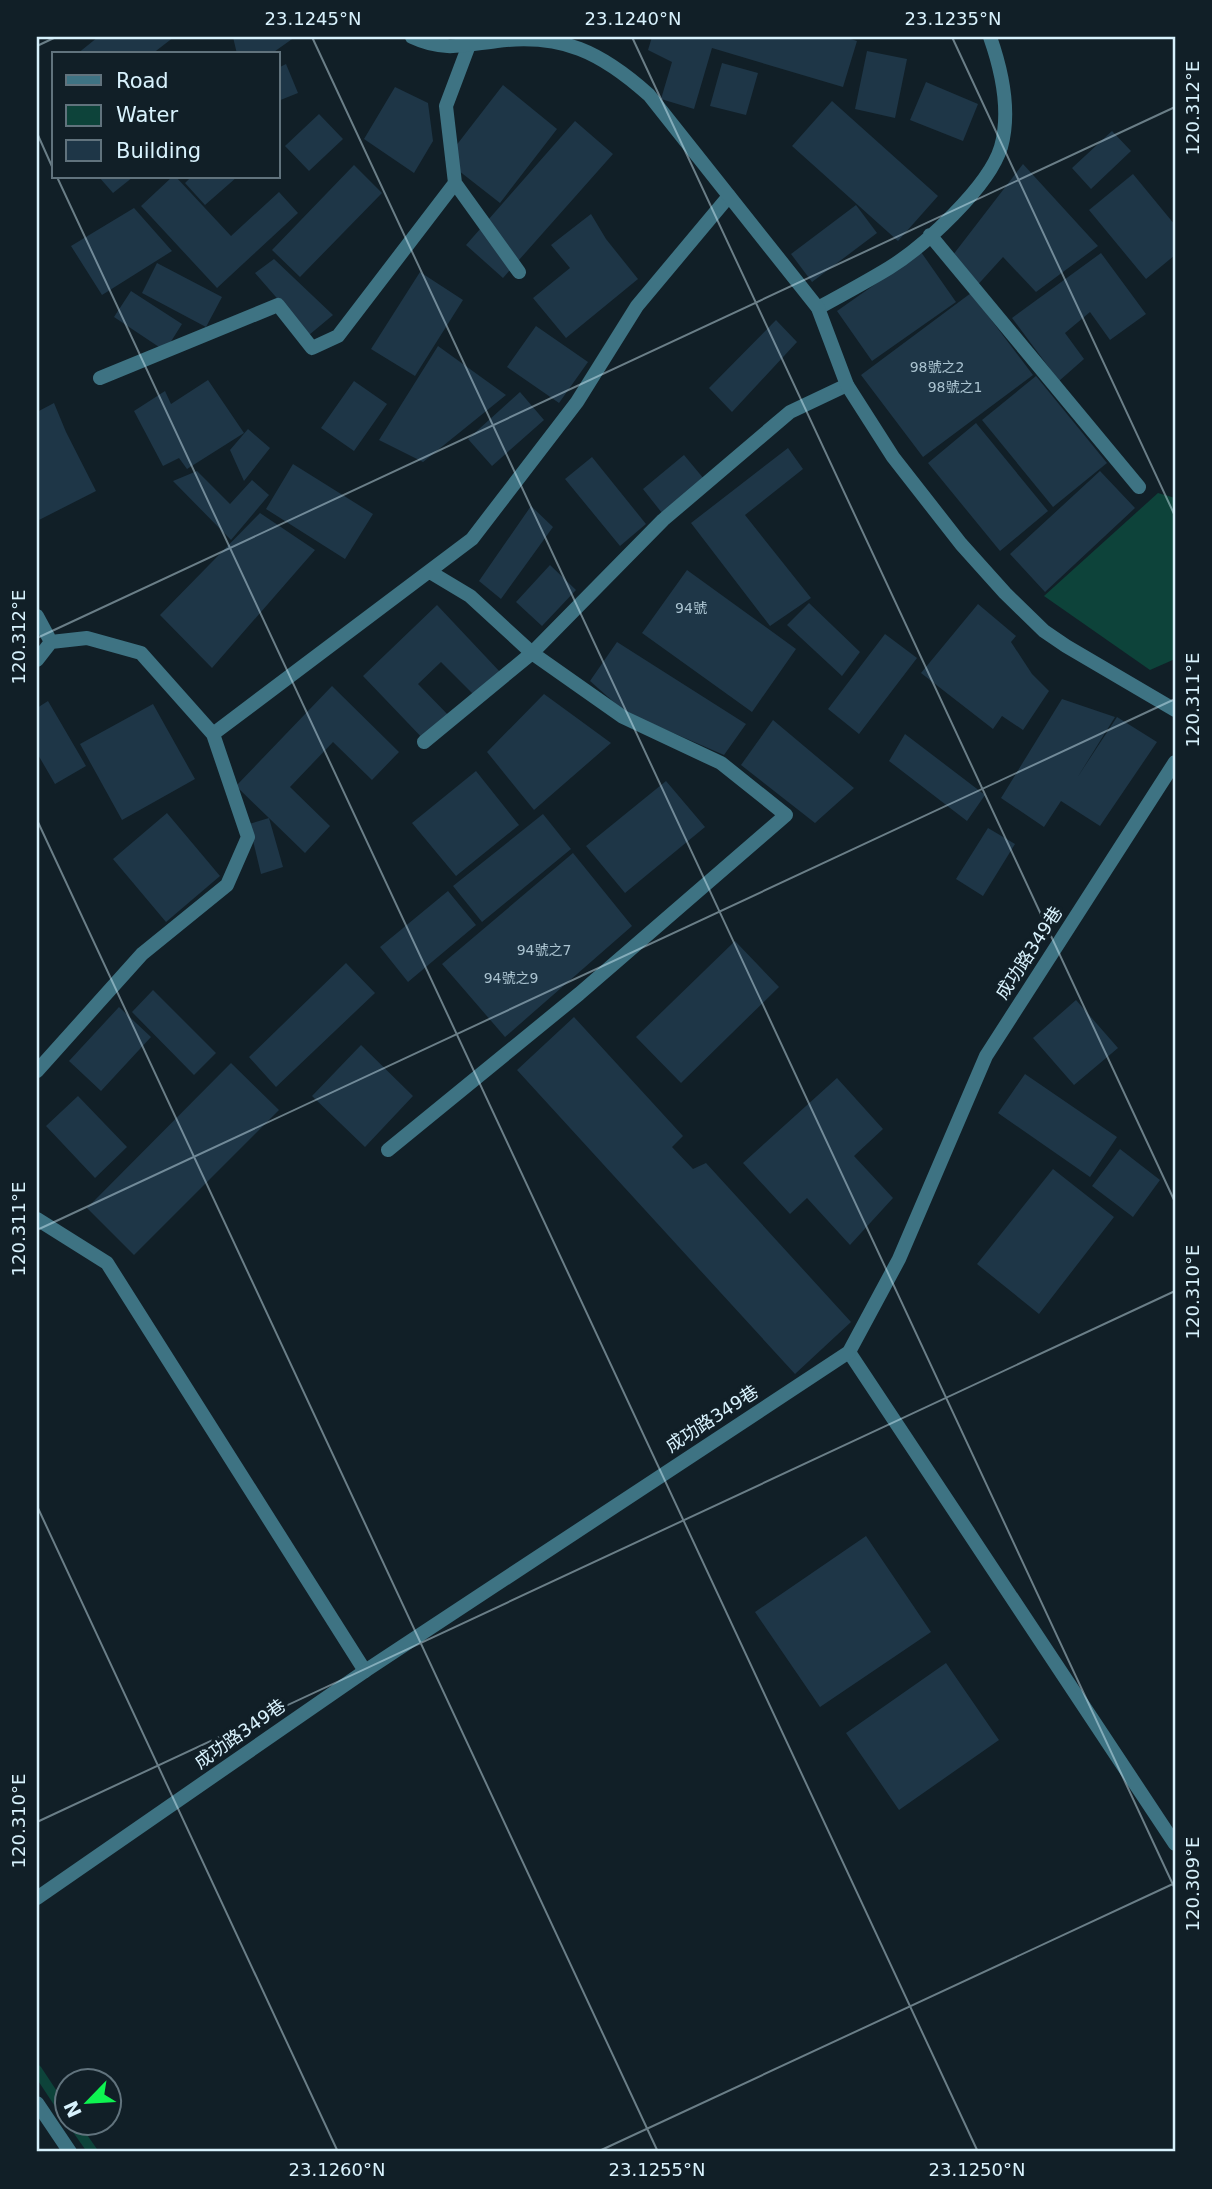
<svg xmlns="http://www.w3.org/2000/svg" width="1212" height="2189" font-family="'DejaVu Sans','Noto Sans TC',sans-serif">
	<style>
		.water { fill: #0d433a }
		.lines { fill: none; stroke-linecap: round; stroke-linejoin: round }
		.stream { stroke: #0d433a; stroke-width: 10 }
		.building { fill: #1e3647 }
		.service { stroke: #3e7383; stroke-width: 14 }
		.minor { stroke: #3e7383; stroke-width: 14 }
		.tertiary { stroke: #3e7383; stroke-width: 14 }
		.ticks { fill: none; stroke: #d8f2fd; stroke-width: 2; stroke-opacity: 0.45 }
		.labels { text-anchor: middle; stroke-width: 7; stroke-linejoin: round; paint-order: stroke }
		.number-label { font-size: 14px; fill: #aac3d0 }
		.street-label { font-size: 18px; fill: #d8f2fd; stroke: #111f27 }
		.neatline { fill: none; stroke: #d8f2fd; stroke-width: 2.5 }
		.ticks-label { font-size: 18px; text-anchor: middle; fill: #d8f2fd }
	</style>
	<rect width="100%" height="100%" fill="#111f27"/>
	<!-- water -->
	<path class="water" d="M1158 493 1175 498V659L1150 670 1044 596Z"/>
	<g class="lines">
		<!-- stream -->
		<path class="stream" d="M37 2070 66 2114
			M72 2122 93 2152"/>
	</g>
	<!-- building -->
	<path class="building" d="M98 37H174L152 54H77Z
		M233 37H295L271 54H237Z
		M652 37H844L857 41 843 87 712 48 694 109 661 99 672 62 648 50Z
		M867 51 907 59 895 118 855 109Z
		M722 63 758 73 746 115 710 106Z
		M286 64 298 93 278 101V68Z
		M926 82 978 104 963 141 910 120Z
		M503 85 557 129 500 203 445 160Z
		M395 87 428 103 433 141 414 173 364 139Z
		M832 101 938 196 898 241 792 146Z
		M319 114 343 139 309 171 285 146Z
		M575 121 613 154 503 278 466 245Z
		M1112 131 1131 151 1091 189 1072 168Z
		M1023 164 1098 246 1036 292 1003 257 973 290 946 264Z
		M354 165 382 193 300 277 272 250Z
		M1133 174 1175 225V255L1146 279 1089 210Z
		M99 177H133L113 193Z
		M172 177H176L231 236 279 192 298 213 217 288 141 206Z
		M191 177H237L205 205 185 183Z
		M856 205 877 233 812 282 791 254Z
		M134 208 172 251 102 295 71 246Z
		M591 214 606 239 638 279 566 338 533 298 570 268 551 245Z
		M921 252 956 302 872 361 837 311Z
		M1101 253 1146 314 1110 340 1090 312 1065 333 1084 359 1059 381 1012 318Z
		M274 259 333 315 309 335 255 273Z
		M157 263 222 297 206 327 142 293Z
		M420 272 463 300 415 376 371 349Z
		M131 291 182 324 165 351 114 317Z
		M971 293 1033 375 923 457 861 375Z
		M776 320 797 342 732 412 709 388Z
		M536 326 588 362 559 403 507 367Z
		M438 346 506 395 423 462 379 440Z
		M1036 376 1107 463 1053 507 982 420Z
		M208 380 244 433 187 469 179 458 163 466 134 411 165 391 171 404Z
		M354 381 387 404 354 451 321 428Z
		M520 392 544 420 492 466 468 439Z
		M54 403 66 432 96 491 37 521V412Z
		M976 423 1048 511 1000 551 928 463Z
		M248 429 270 448 244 481 230 450Z
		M788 448 803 469 745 515 811 598 770 626 691 523Z
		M684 455 704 479 662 513 643 489Z
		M592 457 646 524 620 546 565 479Z
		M293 464 373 514 345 559 266 509Z
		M197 471 230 504 252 480 269 495 231 540 173 481Z
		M1100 471 1135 508 1045 592 1010 554Z
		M531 506 553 527 501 599 479 581Z
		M260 513 315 550 212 668 160 615Z
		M550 565 576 590 542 626 516 602Z
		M687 570 796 649 752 712 642 633Z
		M809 603 860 652 842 676 787 625Z
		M978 604 1016 636 1011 642 1032 674 1049 691 1023 730 1002 716 993 729 921 673Z
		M437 605 501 673 476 697 441 662 418 684 453 720 428 744 363 676Z
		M885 634 917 658 859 734 828 709Z
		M617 642 746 724 724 755 625 712 590 681Z
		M332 686 399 752 372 780 333 742 290 787 330 826 305 853 269 818 283 867 261 874 249 824 269 818 236 786Z
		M544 694 611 743 534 810 487 752Z
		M1062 699 1115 717 1077 778 1117 717 1157 742 1100 826 1061 801 1044 827 1001 798Z
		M48 701 86 766 55 784 37 753V708Z
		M153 704 195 779 122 820 80 744Z
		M773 720 854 788 815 823 741 765Z
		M905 734 985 795 967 821 889 761Z
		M476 771 519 825 456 876 412 823Z
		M666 781 705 827 625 893 586 846Z
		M167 813 220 876 166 922 113 859Z
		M543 814 571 849 482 922 453 886Z
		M988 828 1015 844 983 896 956 879Z
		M573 853 632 926 505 1037 442 964Z
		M448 891 476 925 408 982 380 947Z
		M735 941 779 987 681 1083 636 1037Z
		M346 963 375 993 276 1087 249 1057Z
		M153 990 216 1053 194 1075 132 1012Z
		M1076 1000 1118 1048 1074 1085 1033 1038Z
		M119 1007 151 1037 101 1091 69 1061Z
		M574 1017 683 1136 672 1147 693 1169 706 1163 851 1322 795 1374 517 1070Z
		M361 1045 413 1096 365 1147 312 1096Z
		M231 1063 279 1110 134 1255 87 1208Z
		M1025 1074 1117 1137 1090 1177 998 1113Z
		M837 1078 883 1129 854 1156 893 1198 850 1245 807 1198 790 1214 743 1163Z
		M78 1096 127 1147 95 1178 46 1126Z
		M1120 1149 1160 1180 1133 1217 1092 1186Z
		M1053 1169 1114 1217 1039 1314 977 1264Z
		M866 1536 931 1632 820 1707 755 1612Z
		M946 1663 999 1740 899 1810 846 1733Z"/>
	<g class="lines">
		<!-- service -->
		<path class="service" d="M469 45 446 106 455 183 519 272
			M930 235 1139 487
			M818 308C842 295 866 282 889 268 923 247 989 187 1001 147 1011 111 1002 71 990 37
			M100 378 278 305 312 348 338 336 455 183
			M37 616 51 642 37 660
			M213 734 472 539 577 402 637 306 729 196
			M424 742 532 653 663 520 790 412 847 385
			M37 1071 142 954 227 885 248 837 213 734 141 653 87 638 51 642
			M388 1150 579 994 786 815 721 763 623 717 532 653 470 596 430 572
			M37 1219 107 1263 365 1671
			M849 1352 1175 1844
			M37 2103 70 2152"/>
		<!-- minor -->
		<path class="minor" d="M37 1898 365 1671 849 1352 899 1259 986 1056 1175 762"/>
		<!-- tertiary -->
		<path class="tertiary" d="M412 37C444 52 464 45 497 41 562 33 601 52 649 95L818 308 847 385 893 457 961 544 1005 593 1044 631 1066 646 1175 710"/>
	</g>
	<!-- ticks -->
	<path class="ticks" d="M312 37 1175 1889M632 37 1175 1202M952 37 1175 516M37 46 56 37M37 133 54 171M57 177 978 2152M37 638 1175 107M37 820 658 2152M37 1230 1175 699M37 1506 338 2152M37 1822 1175 1291M597 2152 1175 1883"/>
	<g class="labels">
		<!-- number labels -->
		<g class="number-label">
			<text x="937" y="372">98號之2</text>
			<text x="955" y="392">98號之1</text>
			<text x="691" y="613">94號</text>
			<text x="544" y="955">94號之7</text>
			<text x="511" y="983">94號之9</text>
		</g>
		<!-- street labels -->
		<g class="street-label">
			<text transform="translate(1029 953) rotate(-57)" y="6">成功路349巷</text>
			<text transform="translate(712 1419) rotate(-33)" y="6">成功路349巷</text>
			<text transform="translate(240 1734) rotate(-35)" y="6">成功路349巷</text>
		</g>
	</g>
	<!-- border -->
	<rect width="1212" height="2189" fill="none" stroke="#111f27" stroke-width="77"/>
	<!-- legend -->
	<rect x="52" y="52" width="228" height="126" fill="#111f27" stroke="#61737d" stroke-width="2"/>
	<rect x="66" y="75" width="35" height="10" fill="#3e7383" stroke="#61737d" stroke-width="2"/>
	<text x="116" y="88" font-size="21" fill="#d8f2fd">Road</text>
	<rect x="66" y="105" width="35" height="21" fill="#0d433a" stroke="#61737d" stroke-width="2"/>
	<text x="116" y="122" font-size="21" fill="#d8f2fd">Water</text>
	<rect x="66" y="140" width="35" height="21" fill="#1e3647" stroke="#61737d" stroke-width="2"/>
	<text x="116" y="158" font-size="21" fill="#d8f2fd">Building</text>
	<!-- north arrow -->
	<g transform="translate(88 2102) rotate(245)"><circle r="33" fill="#111f27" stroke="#61737d" stroke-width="2"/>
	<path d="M0-5L12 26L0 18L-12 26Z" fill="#0ef351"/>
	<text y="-10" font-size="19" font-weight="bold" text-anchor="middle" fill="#d8f2fd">N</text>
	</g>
	<rect x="38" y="38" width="1136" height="2112" class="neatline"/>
	<g class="ticks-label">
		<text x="313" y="25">23.1245°N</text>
		<text x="633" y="25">23.1240°N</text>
		<text x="953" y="25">23.1235°N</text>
		<text transform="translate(1193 108) rotate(-90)" y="6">120.312°E</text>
		<text transform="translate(19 637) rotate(-90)" y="6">120.312°E</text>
		<text transform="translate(1193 700) rotate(-90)" y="6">120.311°E</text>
		<text transform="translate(19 1229) rotate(-90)" y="6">120.311°E</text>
		<text transform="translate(1193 1292) rotate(-90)" y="6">120.310°E</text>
		<text transform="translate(19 1821) rotate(-90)" y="6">120.310°E</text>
		<text transform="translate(1193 1884) rotate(-90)" y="6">120.309°E</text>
		<text x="337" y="2176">23.1260°N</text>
		<text x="657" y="2176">23.1255°N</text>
		<text x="977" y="2176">23.1250°N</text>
	</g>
</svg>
